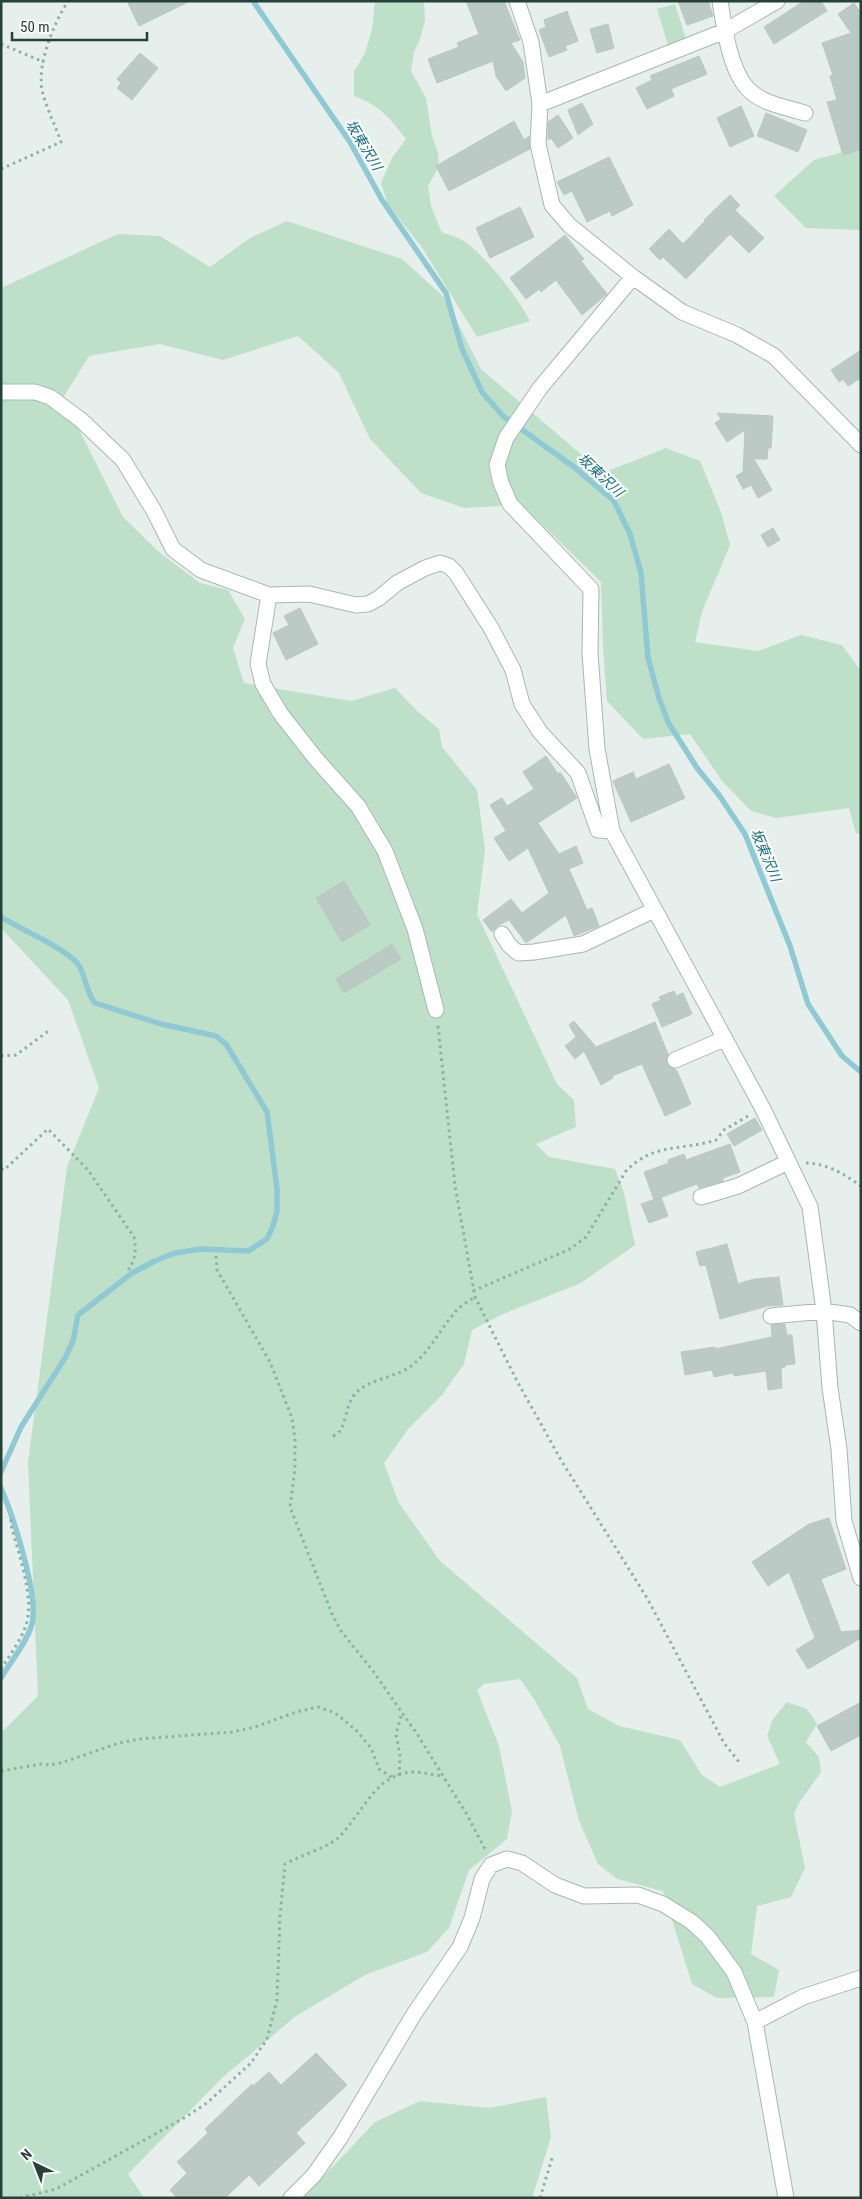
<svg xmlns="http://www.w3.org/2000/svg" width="862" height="2199" font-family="'Roboto Condensed','Noto Sans JP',sans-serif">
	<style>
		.green { fill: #bfe0c8 }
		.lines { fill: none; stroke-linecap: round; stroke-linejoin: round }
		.stream { stroke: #8ec9d4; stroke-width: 5.5 }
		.building { fill: #bbcac4; stroke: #b8c9c2 }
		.minor-casing { stroke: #a8b8b2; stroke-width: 17 }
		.path { stroke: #86b3a5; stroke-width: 3; stroke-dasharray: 2.5 4; stroke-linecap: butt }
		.minor { stroke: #fff; stroke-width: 15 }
		.labels { text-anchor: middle; stroke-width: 4.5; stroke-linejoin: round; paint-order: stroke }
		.water-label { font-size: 14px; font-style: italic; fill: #1c6f80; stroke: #f7fbf9 }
	</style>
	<rect width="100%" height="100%" fill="#e6efeb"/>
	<!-- green -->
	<path class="green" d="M375 1H424L425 20 420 39 414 52 411 71 426 98 432 136 438 153 439 166 428 186 431 206 442 233C448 234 455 236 460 239 482 250 519 299 530 321L477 337 421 246 388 205 381 183 392 158 406 139C389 117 380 106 354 96V72L365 53 372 30Z
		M675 4 687 42 669 48 657 9Z
		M861 147V230L806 228 774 196 814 160Z
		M287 221 402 259 445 298 481 369 603 473 666 448 700 461 721 512 730 545 702 612 695 642 758 651 801 635 842 645 861 671V834L856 833 849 808 776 818 751 811 722 781 690 734 643 739 607 701 603 647 601 582 522 505 464 508 421 493 370 439 339 373 298 336 223 360 160 344 89 356 63 398 123 517 159 552 200 583 228 590 245 619 233 648 244 683 351 701 395 688 417 711 439 729 442 747 477 790 485 850 477 914 557 1084 574 1100 576 1127 536 1144 549 1157 615 1169 624 1193 635 1245 581 1283 503 1314 472 1330 464 1364 442 1395 409 1428 384 1463 399 1503 440 1561 577 1678 588 1709 619 1726 680 1740 702 1775 720 1787 780 1764 767 1736 773 1719 787 1702 807 1709 817 1724 806 1742 819 1757 821 1772 799 1803 794 1814 805 1868 791 1897 757 1906 751 1954 779 1970 774 1997 717 1998 692 1984 663 1891 617 1879 598 1864 579 1821 560 1746 534 1699 520 1679 484 1684 477 1690 499 1746 512 1811 507 1839 469 1870 449 1928 427 1952 365 1975 296 2016 223 2077 128 2174 144 2198H1V1733L38 1696 28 1462 67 1167 99 1088 68 1000 1 928V288L118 234 160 236 210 267 250 238Z
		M546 2097 551 2137 532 2198H303L375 2122 420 2101 489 2108Z"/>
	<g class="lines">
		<!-- stream -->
		<path class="stream" d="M253 1 350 142 382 200 446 293 462 349 482 392 503 416 574 467 614 501 630 534 641 573 648 658 659 698 668 722 697 768 719 795 745 834 790 946 808 1004 842 1056 861 1072
			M1 917C20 929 65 948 78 964 86 975 85 991 95 1003L161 1024 216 1036 226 1044 267 1112 277 1189V1211L273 1226 267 1239 248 1251 200 1249 175 1253 155 1261 132 1273 78 1315 73 1341 65 1358 21 1427 1 1472
			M1 1488C13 1516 39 1595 32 1624 27 1642 11 1661 1 1678"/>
	</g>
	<!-- building -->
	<path class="building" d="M127 1H190L139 26Z
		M466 1H504L520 40 511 43 523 62 525 78 506 91 496 76 493 61 437 83 428 59 459 47 457 43 479 34Z
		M678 1H708L713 16 687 25Z
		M804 1H821L827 11 774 44 764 27Z
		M854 3 861 13V149L843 155 827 102 837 100 830 76 833 75 822 43 851 33 838 14Z
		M567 11 578 41 565 46 567 50 549 57 539 30 546 27 544 20Z
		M608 24 614 48 597 53 590 29Z
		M140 53 158 68 132 100 117 88 121 83 117 79Z
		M699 56 707 74 671 89 674 96 647 109 636 88 652 80 650 76Z
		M582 103 593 124 578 135 568 110Z
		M741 106 754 136 730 147 717 118Z
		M766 113 807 130 798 152 757 136Z
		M558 115 573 138 558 148 551 138 548 140V122Z
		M514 121 524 140 529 136 530 149 449 191 436 166Z
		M609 157 633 205 612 216 610 211 587 222 572 191 564 195 557 182Z
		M730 195 740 205 735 210 764 238 749 253 730 234 686 279 663 257 660 260 649 249 669 229 683 244 705 221 704 220Z
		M520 207 534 237 490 258 476 228Z
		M565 235 584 259 581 261 607 294 582 315 556 280 541 292 539 289 526 299 510 278Z
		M861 350V378L848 386 843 379 839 382 831 370Z
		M717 413 773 416 771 448H768L767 459H754L772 490 758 498 751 485 743 489 736 476 743 472 745 430 727 442 715 423 721 419Z
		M773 528 780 540 768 547 761 535Z
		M300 608 318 644 286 660 273 633 289 625 284 616Z
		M546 756 558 774 560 772 577 798 538 823 559 854 576 846 583 863 569 869 587 910 592 908 599 926 574 936 566 915 526 943 509 920 497 926 492 932 483 920 511 899 522 913 549 893 528 848 509 861 494 838 506 831 490 805 502 798 507 806 534 789 523 772Z
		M669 764 685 798 631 822 613 781 633 772 636 779Z
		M344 881 370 925 342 942 316 898Z
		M392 944 401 959 344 993 336 979Z
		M674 991 676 996 683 993 692 1014 662 1027 652 1004 661 1000 659 997Z
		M574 1021 596 1047 655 1022 668 1054 666 1063 677 1071 691 1104 665 1116 642 1064 612 1076 613 1078 601 1085 584 1051 575 1059 565 1046 576 1037 569 1025Z
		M755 1118 762 1130 734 1146 727 1134Z
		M730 1144 740 1172 723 1178V1181L699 1188 697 1184 654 1200 644 1172 669 1163 668 1160 684 1154 686 1160Z
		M661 1197 668 1216 649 1223 641 1204Z
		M727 1244 738 1284 754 1279 779 1277 783 1305 768 1306 720 1319 706 1265 700 1266 696 1252Z
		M785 1324 787 1335H792L795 1364 785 1365V1367L781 1368 782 1388 768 1390 766 1371 734 1376 733 1373 714 1377 712 1370 685 1375 681 1352 715 1347V1349L772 1337 771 1325Z
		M829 1518 846 1569 821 1579 841 1632 861 1630V1638L808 1669 796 1650 815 1638 789 1572 768 1586 752 1562 809 1524Z
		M861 1702V1735L831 1751 817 1726Z
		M316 2053 347 2085 296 2133 305 2143 259 2186 249 2175 225 2198H177L170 2190 187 2173 177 2162 208 2133 205 2129 252 2084 253 2086 269 2072 281 2085Z"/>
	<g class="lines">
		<!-- minor casing -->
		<g class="minor-casing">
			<path id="minor" d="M517 1 531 42 540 104 538 144 552 205 569 225 633 277 682 312 737 335 774 356 861 445
				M720 1C724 27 730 70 748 89 762 104 786 107 805 113
				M540 104 725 31 777 1
				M633 277 540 388 506 438 497 465 501 483 510 504 591 589 590 653 597 749 612 831 763 1109 810 1207 824 1311 830 1388 839 1449 844 1521 861 1578
				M1 392H35L50 397 81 420 123 460 154 511 173 549 201 570 269 595 309 594 356 605 368 604 379 598 397 583 425 568 440 563 449 566 456 573 491 628 513 670 522 704 540 732 578 773 598 830 612 831
				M269 595 258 664 263 684 280 713 316 759 358 806 385 851 415 929 436 1010
				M502 934 509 945 518 953 534 952 583 944 654 910
				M675 1060 724 1039
				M701 1197 738 1186 788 1162
				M771 1316 824 1311 850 1315 861 1323
				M755 2022 803 1997 861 1978
				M291 2198 314 2175 340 2138 414 2014 460 1947 472 1918 482 1879 491 1865 507 1859 522 1863 555 1885 584 1896 638 1895 663 1904 692 1922 708 1937 734 1972 755 2022 786 2198"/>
		</g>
		<!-- path -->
		<path class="path" d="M1 44 44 62
			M1 169 61 142C55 125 46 107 42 90 37 63 54 23 68 1
			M438 1026 455 1186 475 1297 517 1381 561 1460 647 1598 724 1743 739 1762
			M1 1056 16 1055 51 1029
			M806 1163C826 1163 844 1174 861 1186
			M1 1169 4 1170 48 1129 88 1170 134 1237C137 1252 135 1261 126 1273
			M216 1256 217 1270 270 1362 292 1418 295 1439V1469L290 1507 332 1614 341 1631 373 1671 417 1734 466 1813 486 1851
			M473 1291 570 1249 586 1237 626 1171C654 1142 683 1151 716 1140L724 1130 748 1116
			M333 1436C348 1430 343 1408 355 1394 366 1380 394 1378 410 1367 430 1352 440 1329 456 1311 461 1305 469 1301 475 1297
			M1 1669C10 1655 21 1640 26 1625 35 1598 18 1552 11 1525V1518
			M1 1771 41 1764 51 1765 64 1762 119 1743 139 1739 232 1732 255 1727 296 1712 318 1707 335 1713 356 1730 371 1748 379 1769 393 1778
			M399 1776 400 1755 396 1734 402 1712
			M20 2198 56 2189 184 2118 207 2103 251 2063 267 2039 277 2000 280 1916 285 1864C298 1857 327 1847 337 1839 361 1817 374 1774 412 1772 422 1772 433 1775 443 1776
			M540 2198 553 2155"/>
		<!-- minor -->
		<use href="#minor" class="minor"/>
	</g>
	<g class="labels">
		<!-- water labels -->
		<g class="water-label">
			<text transform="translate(364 145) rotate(59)" y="5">坂東沢川</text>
			<text transform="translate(601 475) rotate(43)" y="5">坂東沢川</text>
			<text transform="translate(766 855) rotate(67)" y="5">坂東沢川</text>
		</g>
	</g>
	<!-- border -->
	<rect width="862" height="2199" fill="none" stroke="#24423a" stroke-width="5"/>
	<!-- north arrow -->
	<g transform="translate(35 2164) rotate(317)" stroke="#f7fbf9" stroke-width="4" paint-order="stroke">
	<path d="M0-4L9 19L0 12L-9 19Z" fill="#24423a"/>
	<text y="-8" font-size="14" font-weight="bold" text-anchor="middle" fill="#24423a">N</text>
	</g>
	<!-- scale -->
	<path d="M12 32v8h135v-8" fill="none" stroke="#24423a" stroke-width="2.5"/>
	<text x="20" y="32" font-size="15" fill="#24423a" stroke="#f7fbf9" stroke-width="4" paint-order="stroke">50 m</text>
</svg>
